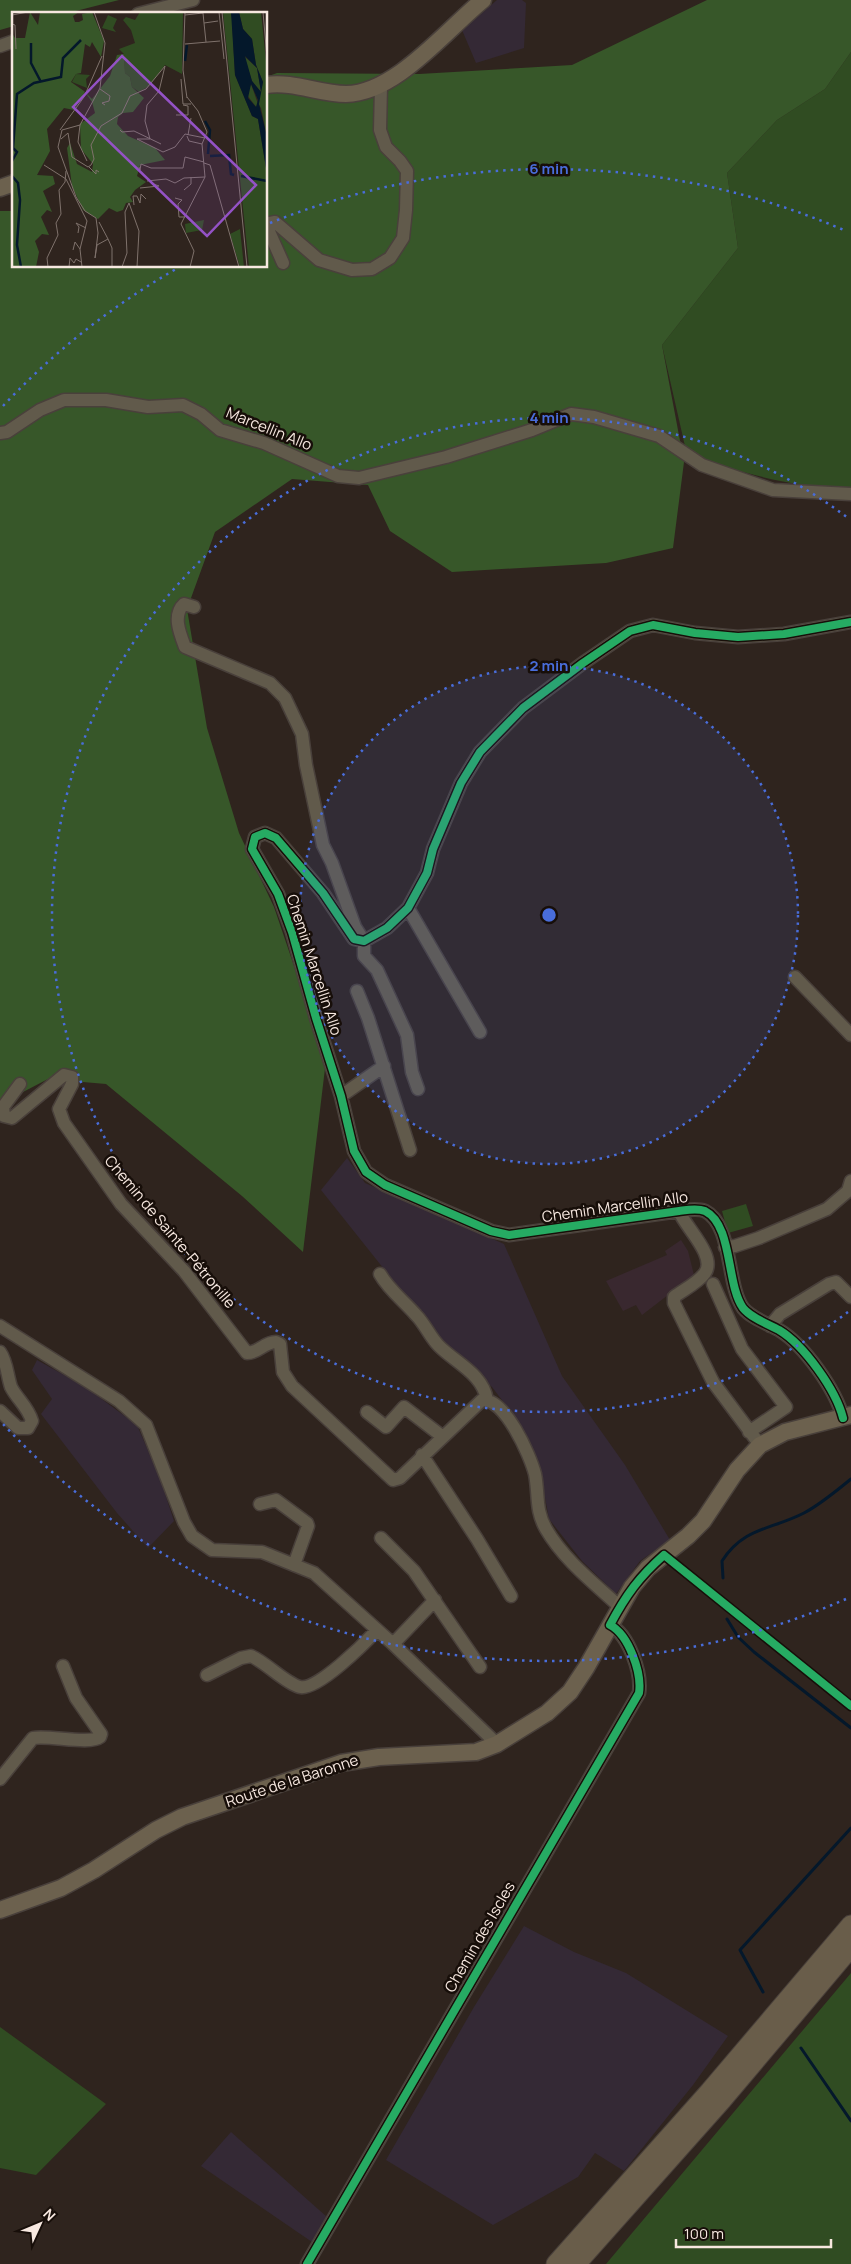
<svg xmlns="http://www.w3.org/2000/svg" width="851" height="2264" font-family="Manrope,sans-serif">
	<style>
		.industrial { fill: #342935 }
		.education { fill: #39282f }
		.green { fill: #304c22 }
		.forest { fill: #375729 }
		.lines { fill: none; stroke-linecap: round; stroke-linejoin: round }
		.stream { stroke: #04182b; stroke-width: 3 }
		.minor-casing { stroke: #49403b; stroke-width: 15 }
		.major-casing { stroke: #49403b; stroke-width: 19 }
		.highway-casing { stroke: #49403b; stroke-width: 21 }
		.minor { stroke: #615a4b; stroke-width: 12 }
		.major { stroke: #6c614e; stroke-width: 16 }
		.highway { stroke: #695d4a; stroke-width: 19 }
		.cycleway-casing { stroke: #170e09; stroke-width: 11 }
		.cycleway { stroke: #26ab63; stroke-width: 8 }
		.ring { fill: none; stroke: #496dda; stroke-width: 2.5; stroke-dasharray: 2.5 5 }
		.labels { text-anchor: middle; stroke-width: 5; stroke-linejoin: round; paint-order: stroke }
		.street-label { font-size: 15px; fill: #f7e8e0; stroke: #170e09 }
		.inset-river { fill: none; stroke: #04182b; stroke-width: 2.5 }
		.inset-road { fill: none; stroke: #7f726c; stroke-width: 1 }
		.view { fill: #9452c6; fill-opacity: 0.15; stroke: #9452c6; stroke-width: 2.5 }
		.inset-edge { fill: none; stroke: #f7e8e0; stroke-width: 2.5 }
		.centre { fill: #496dda; stroke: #170e09; stroke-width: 2.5 }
		.ring-label { font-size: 15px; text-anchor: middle; font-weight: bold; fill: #496dda; stroke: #170e09; stroke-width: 5; stroke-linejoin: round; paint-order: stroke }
	</style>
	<rect width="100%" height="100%" fill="#2f241e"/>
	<!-- industrial -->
	<path class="industrial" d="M497 0H522L526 3 524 48 476 63 462 30Z
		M347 1158 365 1183 504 1244 562 1376 625 1465 670 1540 640 1561 616 1594 582 1561 549 1519 539 1465 520 1424 492 1387 452 1351 415 1308 321 1190Z
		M37 1360 84 1386 137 1425 160 1478 174 1521 148 1548 117 1513 41 1414 52 1399 32 1370Z
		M524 1926 574 1952 626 1973 728 2036 693 2085 624 2171 595 2153 578 2177 493 2225 386 2160 474 2007Z
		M231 2132 327 2217 312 2242 201 2166Z"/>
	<!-- education -->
	<path class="education" d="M681 1240 688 1251 694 1275 642 1315 636 1305 623 1311 606 1281 667 1255 665 1251Z"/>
	<!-- green -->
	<path class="green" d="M851 52V488C791 488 744 473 687 455L662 345 738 248 727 173 777 120 825 89Z
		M746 1204 753 1226 728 1233 722 1211Z
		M851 1973V2264H606Z
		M0 2027 106 2104 36 2175 0 2168Z"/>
	<!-- forest -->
	<path class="forest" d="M0 0H119L64 14H14V26L0 30Z
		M707 0H851V52L825 89 777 120 727 173 738 248 662 345 684 462 673 548 606 563 452 572 390 531 368 485 292 479 215 532 187 609 207 728 239 833 274 907 326 1060 303 1252 242 1196 106 1084 48 1079 0 1104V211H14V266H266V77L277 73 419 74 572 65Z"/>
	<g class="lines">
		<!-- stream -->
		<path class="stream" d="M723 1578 722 1561C744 1527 771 1530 804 1513 821 1504 836 1491 851 1479
			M727 1619 738 1637 754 1652 851 1728
			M763 1992 740 1950 851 1828
			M801 2048 851 2121"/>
		<!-- minor casing -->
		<g class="minor-casing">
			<path id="minor" d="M138 14 193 0
				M0 46 14 41
				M283 263 267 227 270 223 275 222 319 260 352 270 372 269 390 258 403 238 406 210 407 171 400 161 386 147 380 130 381 86
				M0 433 7 432 40 410 64 400H106L148 407 183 405 201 414 220 430 264 443 338 476 359 478 446 457 532 430 571 414 594 417 659 436 702 465 773 490 851 494
				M194 607 184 604C172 615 180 634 185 647L270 683 285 698 302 734 306 765 323 845 332 863 355 927 364 941V956L377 970 407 1035 412 1072 418 1089
				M408 908 480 1032
				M795 977 851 1035
				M357 991 368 1018 410 1150
				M20 1084 3 1107 4 1116 12 1118 64 1075 72 1077V1084L59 1109 64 1123 121 1204 184 1271 247 1353C259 1353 264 1342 276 1342L280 1344 283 1372 292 1386 393 1480 400 1478 482 1400C505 1398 530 1455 535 1474 539 1494 535 1510 546 1529 564 1560 594 1583 620 1607
				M341 1096 384 1066
				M679 1211C685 1227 717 1256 705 1273 698 1283 683 1290 674 1297V1303L713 1382 760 1445
				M725 1247 735 1246 759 1238 827 1209 848 1191 851 1181
				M380 1274C389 1290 404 1301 416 1315 425 1324 430 1337 439 1346 456 1363 483 1374 487 1400
				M713 1284 742 1349 786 1407 749 1432
				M0 1326 119 1401 146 1425 184 1522 192 1536 212 1550 262 1552 314 1573 393 1644 497 1744
				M770 1326 780 1314 829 1284 836 1282 851 1297
				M0 1352C7 1362 7 1375 11 1387 17 1399 28 1407 32 1421L28 1428H18L0 1411
				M367 1412 386 1427 404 1407 443 1437
				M843 1418C836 1390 804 1345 779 1330 768 1324 751 1318 743 1308 726 1284 733 1225 705 1211 697 1208 687 1210 679 1211L509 1235 491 1231 385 1185 366 1172 354 1151 341 1096 316 1018 292 932 278 894 252 849 255 837 265 833 276 838 323 893 354 939 364 941 387 928 408 908 427 873 433 849 461 783 480 752 523 708 583 663 630 631 653 625 695 633 738 637 784 634 851 622
				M422 1455 477 1539 511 1596
				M260 1504 276 1500 307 1523 308 1526 294 1565
				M381 1538 414 1571 480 1667
				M393 1644 435 1600
				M207 1675 241 1658 251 1656C267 1663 285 1683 300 1687 317 1691 365 1643 377 1630
				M0 1779 33 1738C49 1735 90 1745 100 1737L101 1734 76 1698 63 1666
				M307 2264 639 1693C642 1673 629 1635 610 1625"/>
		</g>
		<!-- major casing -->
		<g class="major-casing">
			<path id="major" d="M266 85C294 81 319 94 346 94 396 93 445 31 483 0
				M0 188 14 183
				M0 1910 61 1888 94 1870 156 1830 182 1817 341 1763 379 1757 476 1752 497 1744 547 1713 570 1692 586 1668 632 1587 648 1568 688 1536 703 1521 737 1470 760 1445 785 1432 851 1415"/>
		</g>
		<!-- highway casing -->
		<g class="highway-casing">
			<path id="highway" d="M556 2264 710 2091 851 1925
				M576 2264 722 2100 851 1947"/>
		</g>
		<!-- minor -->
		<use href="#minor" class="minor"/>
		<!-- major -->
		<use href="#major" class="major"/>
		<!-- highway -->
		<use href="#highway" class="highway"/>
		<!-- cycleway casing -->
		<g class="cycleway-casing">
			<path id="cycleway" d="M843 1418C836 1390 804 1345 779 1330 768 1324 751 1318 743 1308 726 1284 733 1225 705 1211 697 1208 687 1210 679 1211L509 1235 491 1231 385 1185 366 1172 354 1151 341 1096 316 1018 292 932 278 894 252 849 255 837 265 833 276 838 323 893 354 939 364 941 387 928 408 908 427 873 433 849 461 783 480 752 523 708 583 663 630 631 653 625 695 633 738 637 784 634 851 622
				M307 2264 639 1693C642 1673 629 1635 610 1625 626 1595 639 1577 664 1555L851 1706"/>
		</g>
		<!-- cycleway -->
		<use href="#cycleway" class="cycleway"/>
	</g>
	<!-- distance rings -->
	<circle cx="549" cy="915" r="249" fill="#496dda" fill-opacity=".12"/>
	<g class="ring">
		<circle cx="549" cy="915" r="249"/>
		<path d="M848 1312A497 497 0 1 1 848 518"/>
		<path d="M846 1599A746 746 0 0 1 3 1424M3 406A746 746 0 0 1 176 269M270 223A746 746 0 0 1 846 231"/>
	</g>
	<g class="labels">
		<!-- street labels -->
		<g class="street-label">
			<text transform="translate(269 429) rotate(22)" y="5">Marcellin Allo</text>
			<text transform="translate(314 965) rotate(72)" y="5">Chemin Marcellin Allo</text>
			<text transform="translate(615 1207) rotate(-8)" y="5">Chemin Marcellin Allo</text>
			<text transform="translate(170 1232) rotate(50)" y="5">Chemin de Sainte-Pétronille</text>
			<text transform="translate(292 1781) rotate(-18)" y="5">Route de la Baronne</text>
			<text transform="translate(480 1937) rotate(-60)" y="5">Chemin des Iscles</text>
		</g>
	</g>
	<!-- overview -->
	<g transform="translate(12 12)">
		<rect width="255" height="255" fill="#2f241e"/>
		<path d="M128 0H171L170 62 153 53 137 74 127 80 120 75 118 65 113 61 112 42 107 37 123 31 119 18 111 8 114 5 123 8ZM211 0H219L220 8 223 63 240 104 246 107 255 162V255H237ZM227 0H249L255 59V125L249 96 247 93 245 96 235 83 239 72 246 92 251 70 244 53 240 27 231 17ZM96 3 105 7 101 16 104 20 90 16ZM232 44 245 56 249 80 240 69ZM64 62 78 63 74 67 75 76 60 70ZM192 208 190 218 174 221 173 212ZM228 217 232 255H228L218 222Z" fill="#304c22"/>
		<path d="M18 0 26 13 28 0H67L61 4 63 10H67L71 8 70 2 80 0 92 29 89 45 80 30 78 35 73 32 69 61 64 62 59 70 72 79 80 87 98 64 105 43 112 42 113 61 118 65 120 75 132 86 121 100 111 101 106 105 105 112 116 124 143 136 153 148 128 153 125 164 134 170 123 178 118 185 121 190 114 191 111 198 105 200 97 196 86 207 71 198 60 174 55 136 58 131 65 152 80 160 81 152 69 137 68 112 83 101 80 90 73 80 62 98 52 96 35 117 38 139 25 163 41 164 43 172 31 179 40 200 35 198 29 205 37 223 30 222 23 229 27 240 24 255H0V21L3 26H13Z" fill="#375729"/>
		<path d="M219 0H227L231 17 240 27 244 53 251 70 247 92 255 125V162L246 107 240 104 223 63ZM233 44 245 56 249 80 240 69ZM239 72 246 88 244 95 236 86Z" fill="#04182b" fill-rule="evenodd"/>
		<path class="inset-river" d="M19 31V51L29 70M173 49 175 33M193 109 198 118 196 142M198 144 217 143 219 162 222 163M0 149 5 140 1 136 5 82 22 71 49 65 51 46 69 28M0 164 6 171 8 188 5 233 9 255M229 164 255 169"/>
		<path class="inset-road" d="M82 0 93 31 88 76 68 113 50 118 46 135 64 185 73 199 84 206 86 221 83 246 85 233 96 227 100 236V255M173 0 171 58 175 86M207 0 212 47M210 0 235 255M251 0 255 46M191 1 192 11 206 9M0 3 16 0M173 3 191 1M192 11 194 30M0 12 3 13 4 37M173 32 208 29M169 67 171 92H179M88 77 98 84 97 89 90 91 93 93M175 85 186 99 195 120 190 132 193 165 169 212 182 239 178 255M164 103H176V94L171 93M68 113 66 130 75 149M48 118 72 85 90 44M108 118 110 120 122 119 149 132M176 123 179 106M175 124 177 129 190 132M49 127 56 121 60 145 76 155 79 153 82 147 79 133 89 114 110 101 118 84 134 77 153 54 147 79 135 93 133 109 138 127H125L151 140 163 135 173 122 193 126M192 151 198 153 227 255M32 153 54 167 75 209 68 237 70 255M77 155 84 162V158L87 160M127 155 128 158 129 152 139 156H171L173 145 192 150M135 169 154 167 163 171 172 166 193 165M128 176 147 174 139 171M172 178 179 172V165M163 186 170 188 166 192 167 205H173M122 193 121 184H125L128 191 129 182 134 187M87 210 96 227M66 221 67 215 64 211 74 216M61 238 63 230 68 237M36 255 35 246 46 223 44 211 49 202 47 178 53 170 54 159M57 255 58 246 62 251 64 247 69 250M110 255 115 241 113 200 117 191 127 219 125 255"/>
		<path class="view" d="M110 44 244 173 195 224 61 95Z"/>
		<rect width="255" height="255" class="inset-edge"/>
	</g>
	<circle cx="549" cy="915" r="8" class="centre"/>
	<g class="ring-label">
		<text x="549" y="174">6 min</text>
		<text x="549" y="423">4 min</text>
		<text x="549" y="671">2 min</text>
	</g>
	<!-- north arrow -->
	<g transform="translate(40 2224) rotate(46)" stroke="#170e09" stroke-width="4" paint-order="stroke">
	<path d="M0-4L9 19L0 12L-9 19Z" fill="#f7e8e0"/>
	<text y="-8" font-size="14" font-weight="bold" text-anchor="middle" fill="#f7e8e0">N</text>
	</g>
	<!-- scale -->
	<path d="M676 2239v8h155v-8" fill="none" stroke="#f7e8e0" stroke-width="2.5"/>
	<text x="684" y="2239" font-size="15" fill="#f7e8e0" stroke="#170e09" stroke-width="4" paint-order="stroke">100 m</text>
</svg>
